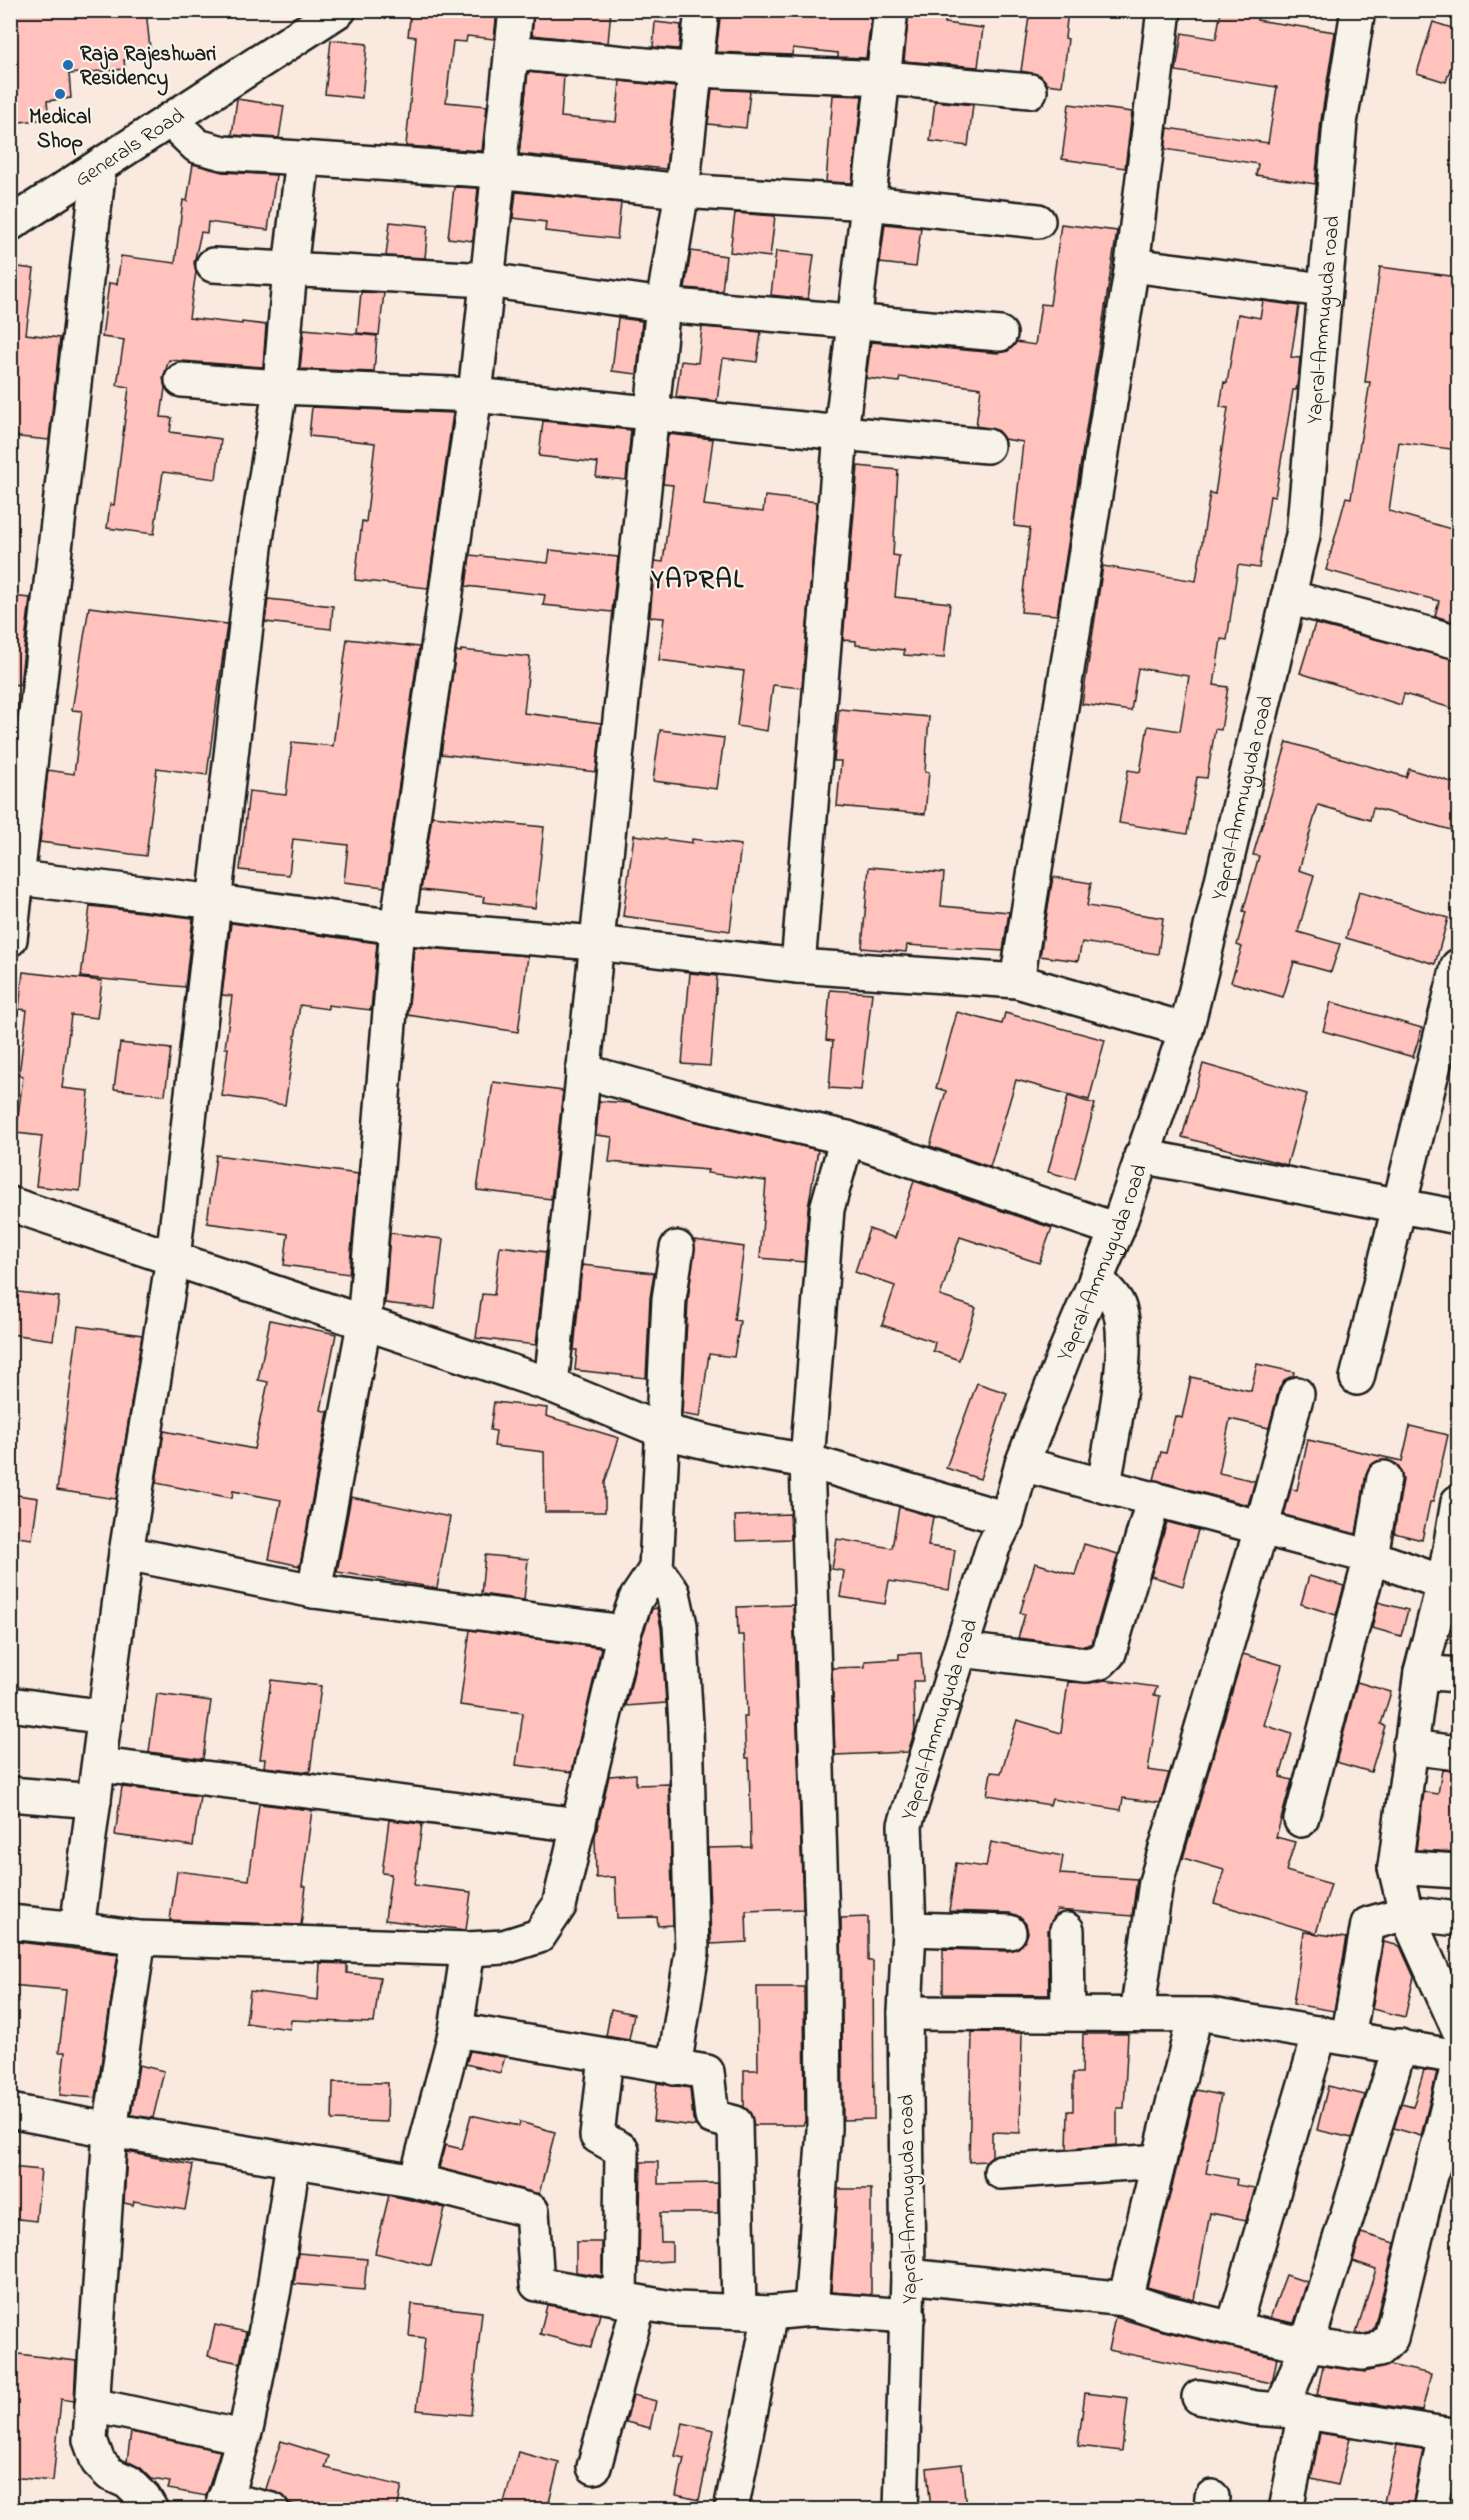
<svg xmlns="http://www.w3.org/2000/svg" width="1469" height="2520" font-family="'Indie Flower',sans-serif">
	<style>
		.building { fill: #ffc2bc; stroke: #1c1c1c; stroke-width: 1.5 }
		.lines { fill: none; stroke-linecap: round; stroke-linejoin: round }
		.minor-casing { stroke: #1c1c1c; stroke-width: 38 }
		.major-casing { stroke: #1c1c1c; stroke-width: 38 }
		.minor { stroke: #f7f3e8; stroke-width: 33 }
		.major { stroke: #f7f3e8; stroke-width: 33 }
		.poi-dot { fill: #1f6fb2; stroke: #f7f3e8; stroke-width: 2 }
		.labels { text-anchor: middle; stroke-width: 4.5; stroke-linejoin: round; paint-order: stroke }
		.poi-label { font-size: 21px; font-weight: bold; fill: #1c1c1c; stroke: #f7f3e8; text-anchor: start }
		.street-label { font-size: 21px; fill: #1c1c1c; stroke: #f7f3e8 }
		.district-label { font-size: 27px; font-weight: bold; letter-spacing: 1.5px; fill: #1c1c1c; stroke: #f7f3e8 }
	</style>
	<rect width="100%" height="100%" fill="#f9e9df"/>
	<filter id="ink" filterUnits="userSpaceOnUse"><feTurbulence type="fractalNoise" baseFrequency=".0167" numOctaves="2"/><feDisplacementMap in="SourceGraphic" scale="12" xChannelSelector="R" yChannelSelector="G"/><feConvolveMatrix kernelMatrix="1 2 1 2 8 2 1 2 1" color-interpolation-filters="sRGB"/></filter>
	<g filter="url(#ink)">
		<!-- building -->
		<path class="building" d="M10 10H146L151 58 124 60 125 69 69 74 71 98 47 101 49 119 10 123Z
			M411 10H497L494 39 467 36 466 42 453 41 446 102 487 106 482 151 406 146 416 37 408 36Z
			M534 10H611L608 43 532 35Z
			M721 10 872 11 866 58 838 57V53L793 48 792 55 716 52Z
			M909 10H946L945 23 983 28 978 67 904 61Z
			M1030 10H1068L1065 38 1068 39 1062 86 1047 84 1040 75 1021 71Z
			M1221 10H1258L1257 20 1335 32 1321 120 1315 184 1256 175 1258 164 1165 149 1168 128 1268 143 1277 87 1176 71 1182 33 1216 39Z
			M655 22 681 25 679 49 653 47Z
			M1433 22 1458 30V72L1450 69 1446 82 1417 73Z
			M331 40 367 44 362 98 325 94Z
			M528 72 564 76 561 117 616 122 620 81 675 87 666 169 519 154Z
			M712 89 750 91 746 128 708 124Z
			M833 95 862 96 852 183 826 182Z
			M237 99 284 106 279 138 232 135Z
			M935 101 973 105 968 146 930 141Z
			M1069 104 1132 112 1125 168 1062 159Z
			M193 164 222 172 276 175 268 230 208 222 207 233 201 232 194 263 196 272 189 318 242 324V322L266 325 263 367 169 360 163 378 165 388 161 417 172 418 170 432 221 439 216 479 163 472 154 534 107 528 110 504 114 505 129 387 117 385 124 340 102 337 109 283 117 284 121 256 175 263 183 200 187 201Z
			M454 187 478 188 473 241 448 238Z
			M516 192 621 203 617 239 545 231 546 222 513 218Z
			M735 213 775 216 770 257 730 252Z
			M390 222 428 226 425 258 386 256Z
			M885 224 921 228 916 267 880 263Z
			M1061 224 1117 231 1057 615 1021 612 1030 528 1014 526 1023 442 1004 439 997 430 976 426 981 388 900 377 899 382 866 378 871 342 998 353 1008 351 1016 342 1035 345 1041 304 1050 305Z
			M691 251 726 256 722 291 685 288Z
			M776 251 814 255 808 299 771 295Z
			M10 266 34 269 26 334 60 338 49 440 10 436Z
			M1380 267 1458 277V450L1399 442 1389 511 1458 531V623L1435 616 1439 601 1326 570 1346 497 1351 498 1370 382H1365Z
			M361 292 384 293 379 335 357 333Z
			M1263 301 1299 306 1291 357 1300 358 1298 379 1296 390H1293L1275 497 1270 496 1259 568 1238 565 1227 640 1221 639 1214 685 1228 687 1221 730 1215 729 1207 778 1197 777 1187 834 1119 823 1128 770 1140 772 1148 726 1180 731 1189 676 1138 668 1131 711 1082 704 1103 566 1196 581 1210 493 1215 494 1228 408 1220 407 1224 382 1227 383 1238 314 1260 318Z
			M618 318 642 321 637 374 612 371Z
			M702 327 761 332 757 362 723 358 717 401 676 397 681 361 698 363Z
			M304 329 377 336 374 372 300 369Z
			M312 407 453 413 428 588 355 580 362 521 366 522 375 443 309 436Z
			M543 421 631 430 626 480 596 477 598 463 539 456Z
			M668 434 713 439 704 505 763 512 765 496 817 502 802 688 773 685 767 731 737 726 744 671 659 660 664 618 650 617 655 561 663 562 673 485 663 484Z
			M858 466 898 470 893 555 899 556 895 597 950 603 944 658 904 655V650L856 645V641L843 640Z
			M550 550 618 557 612 612 543 605 545 595 466 586 470 555 548 563Z
			M10 596 30 598 20 685 10 684Z
			M268 599 333 606 331 629 265 622Z
			M89 607 227 624 207 775 157 768 146 856 40 842 48 770 74 774 82 711 72 710Z
			M1315 624 1458 660V710L1404 694 1401 705 1300 673Z
			M347 639 419 647 384 887 344 882 348 845 293 839 289 875 240 870 249 791 286 795 292 742 333 746Z
			M461 650 530 657 524 713 601 723 596 772 441 754 456 651 461 652Z
			M839 709 929 717 925 772H929L925 814 837 806 841 761H834Z
			M660 730 724 738 717 789 653 781Z
			M1287 742 1406 777 1409 769 1458 784V832L1373 808 1370 820 1318 805 1299 870 1314 875 1298 932 1340 944 1331 972 1294 962 1283 997 1231 982 1242 947 1237 945 1246 912 1243 911 1259 856 1253 855Z
			M432 816 544 827 535 908 483 902 484 897 421 890Z
			M634 835 692 843V839L741 845 730 931 623 916Z
			M869 867 944 873 941 906 1009 912 1003 951 907 945 906 952 862 948Z
			M1053 877 1091 883 1087 906 1163 918 1158 954 1082 942 1078 961 1040 956Z
			M1359 892 1448 918 1435 964 1346 938Z
			M90 906 193 918 185 987 81 977Z
			M231 923 377 943 371 1010 328 1005V1009L300 1005 285 1105 222 1096 228 1048H225L232 996 222 995Z
			M414 947 528 956 518 1032 408 1015Z
			M23 972 102 981 97 1018 71 1015 62 1088 89 1091 80 1191 36 1186 42 1136 16 1133 23 1076 19 1075 27 1010 19 1009Z
			M690 973 717 976 710 1066 682 1064Z
			M830 990 872 993 861 1090 829 1088 833 1041 826 1040Z
			M1331 1002 1422 1028 1413 1057 1323 1031Z
			M957 1012 1002 1024 1005 1013 1105 1040 1089 1100 1016 1080 990 1167 930 1146 946 1091 936 1088Z
			M120 1043 171 1049 165 1095 114 1089Z
			M1203 1064 1307 1094 1287 1165 1182 1137Z
			M493 1082 563 1091 551 1199 477 1190Z
			M1068 1096 1095 1104 1075 1179 1048 1172Z
			M599 1101 629 1103 697 1122 818 1150 808 1208 804 1262 760 1258 766 1181 707 1173 708 1170 609 1162 612 1137 596 1135Z
			M216 1155 358 1174 349 1274 284 1265 288 1234 207 1223Z
			M914 1181 1052 1228 1039 1263 960 1237 940 1296 976 1308 959 1360 933 1351 935 1342 882 1325 895 1286 855 1272 869 1229 895 1238Z
			M390 1233 443 1239 435 1309 385 1303Z
			M695 1240 744 1247 734 1320 740 1321 734 1357 709 1354 700 1417 682 1414 688 1301Z
			M500 1246 546 1252 536 1345 476 1338 482 1294 494 1295Z
			M582 1265 654 1273 650 1298 646 1378 575 1370 577 1350H574Z
			M10 1291 59 1297 53 1340 10 1334Z
			M270 1320 336 1334 321 1410 328 1412 300 1566 269 1559 281 1500 233 1491 232 1498 156 1483 164 1431 254 1449 268 1382 258 1380Z
			M78 1326 142 1335 116 1499 57 1490Z
			M1257 1364 1294 1372 1293 1376 1284 1380 1279 1389 1269 1428 1230 1419 1219 1473 1255 1481 1248 1505 1154 1480 1161 1452 1166 1453 1175 1416 1182 1418 1191 1377 1251 1391Z
			M977 1383 1007 1393 980 1479 946 1468Z
			M494 1402 547 1408 546 1416 619 1438 605 1482V1512H545L544 1452 494 1446 496 1431 490 1430Z
			M1410 1426 1448 1435 1433 1502H1430L1422 1540 1394 1533 1403 1480 1401 1471 1396 1464 1388 1460 1377 1461 1369 1467 1366 1474 1356 1534 1284 1515 1291 1489 1297 1490 1308 1440 1402 1461Z
			M10 1494 38 1498 32 1539 10 1536Z
			M351 1497 450 1517 437 1588 337 1572Z
			M899 1507 933 1517 928 1546 955 1550 949 1590 889 1581 885 1604 840 1597 844 1571 832 1569 837 1539 892 1548Z
			M790 1514 791 1539 736 1541 735 1516Z
			M1167 1522 1198 1530 1183 1586 1151 1576Z
			M1084 1544 1118 1554 1092 1643 1085 1646 1018 1638 1025 1614 1020 1613 1035 1563 1075 1575Z
			M485 1555 528 1559 524 1600 481 1594Z
			M1309 1576 1344 1586 1336 1615 1301 1604Z
			M1378 1602 1408 1610 1401 1636 1372 1628Z
			M793 1605 803 1909 746 1911 747 1942 711 1944 708 1848 751 1847 749 1758H746L744 1717H747L744 1635H738L737 1607Z
			M657 1608 661 1628 666 1703 626 1706 642 1637 652 1609Z
			M470 1630 601 1648 572 1772 516 1765 523 1713 460 1705Z
			M921 1653 923 1681H913L915 1730 908 1752 835 1755 832 1668 865 1667V1661L899 1659V1654Z
			M1243 1654 1282 1665 1264 1725 1292 1734 1280 1777 1292 1780 1276 1837 1295 1842 1286 1871 1331 1884 1316 1933 1214 1903 1224 1870 1183 1858Z
			M271 1680 321 1686 310 1772 264 1767 265 1759H260Z
			M1105 1680 1157 1687 1154 1695 1160 1696 1148 1770 1169 1773 1160 1803 1123 1798 1121 1810 1052 1799 1050 1805 987 1795 991 1772 1001 1773 1017 1720 1061 1733 1068 1682 1090 1683Z
			M1357 1682 1391 1692 1381 1724 1385 1726 1371 1772 1336 1762Z
			M157 1694 211 1701 203 1759 149 1752Z
			M1442 1770 1458 1771V1852L1416 1850 1424 1792 1438 1794Z
			M636 1774V1785L669 1784 673 1925 658 1926 657 1917 617 1918 615 1877 596 1878 595 1836 609 1776Z
			M122 1787 200 1796 193 1846 115 1835Z
			M259 1804 312 1810 302 1886H306L301 1925 170 1920 177 1871 249 1880Z
			M389 1820 422 1824 414 1885 471 1892 466 1930 385 1920 391 1874 382 1873Z
			M991 1842 1063 1856 1060 1874 1137 1879 1132 1916 1057 1910 1048 1930 1049 1995 943 1994V1949L1008 1951 1018 1948 1025 1941 1028 1933 1026 1924 1018 1916 1010 1913 949 1911 956 1863 986 1867Z
			M868 1917V1961H873L874 2119 843 2120 841 1918Z
			M1304 1932 1347 1938 1334 2011 1293 2004Z
			M10 1941 118 1954 96 2098 60 2095 65 2052H59L66 1990 10 1985Z
			M1384 1942 1400 1946 1414 1977 1405 2017 1372 2009Z
			M320 1963 347 1964V1973L380 1977 374 2023 291 2020 290 2029 246 2023 250 1991 318 2000Z
			M757 1987H804L805 2121 803 2125H754L750 2112 744 2108V2070H758Z
			M611 2009 634 2014 629 2040 606 2036Z
			M972 2032 1022 2033 1020 2133 992 2132V2156L986 2161 969 2162Z
			M1083 2034H1128L1124 2108H1117V2145L1067 2149 1068 2111H1073V2073H1082Z
			M470 2051 505 2057 500 2073 466 2064Z
			M139 2065 164 2071 153 2118 131 2115Z
			M1424 2070 1437 2072 1421 2136 1394 2128 1401 2104 1413 2107Z
			M333 2082 388 2083 387 2122 332 2120Z
			M657 2083 690 2088 693 2119 696 2126 653 2121Z
			M1328 2086 1365 2095 1352 2138 1317 2130Z
			M1196 2090 1221 2095 1206 2173 1237 2179 1236 2185 1255 2188 1246 2220 1210 2213 1194 2300 1147 2287Z
			M471 2115 519 2126 520 2122 555 2132 539 2194 439 2168 445 2145 462 2149Z
			M127 2152 193 2165 185 2210 134 2201 133 2205 124 2203Z
			M641 2162H658V2184L718 2183V2213H660L661 2242H672V2261L639 2263Z
			M10 2167 41 2170 36 2221 10 2218Z
			M838 2189H871V2295L831 2292Z
			M389 2195 445 2208 431 2266 375 2253Z
			M1361 2233 1395 2243 1374 2328 1370 2333 1362 2334 1356 2333 1376 2269 1353 2261Z
			M576 2242H602V2276L576 2272Z
			M298 2253 367 2259 364 2290 294 2284Z
			M1286 2275 1307 2282 1294 2323 1270 2318Z
			M412 2304 482 2312 471 2415 417 2410 425 2338 409 2336Z
			M547 2305 600 2314 591 2347 540 2334Z
			M1115 2317 1155 2329 1277 2358 1272 2383 1108 2350Z
			M215 2325 246 2332 240 2363 208 2356Z
			M10 2353 76 2361 74 2401 61 2399 53 2481 10 2477 13 2431H10Z
			M1390 2365 1431 2374 1422 2411 1317 2395 1323 2366 1365 2372Z
			M1085 2393 1128 2398 1122 2451 1078 2446Z
			M633 2395 656 2401 650 2428 626 2422Z
			M683 2423 714 2430 699 2500 676 2495 684 2458 675 2456Z
			M131 2432 220 2451 206 2496 168 2489 170 2482 152 2479 141 2468 127 2461Z
			M1320 2433 1350 2438 1338 2485 1311 2479Z
			M281 2441 329 2456 325 2468 402 2486 397 2510H310L289 2503 284 2496 266 2489Z
			M1397 2445 1423 2449 1412 2508 1384 2502Z
			M518 2452 559 2463 547 2510H502Z
			M962 2464 966 2510H931L927 2468Z"/>
		<g class="lines">
			<!-- minor casing -->
			<g class="minor-casing">
				<g id="minor">
					<path d="M511 52 697 70 885 78 1030 91"/>
					<path d="M170 120 197 146 223 153 498 171 682 191 868 203 1038 221"/>
					<path id="s1" d="M10 224 339 10"/>
					<path d="M213 265 487 280 663 305 1000 334"/>
					<path d="M1132 265 1323 290"/>
					<path d="M182 380 280 387 475 395 841 433 987 446"/>
					<path d="M1288 597 1458 642"/>
					<path d="M10 877 216 902 397 927 596 943 798 966 1017 981 1186 1030"/>
					<path d="M10 939 99 167"/>
					<path d="M798 966 841 433 891 10"/>
					<path d="M1017 981 1132 265 1164 10"/>
					<path d="M583 1071 701 1104 847 1138 1117 1230"/>
					<path d="M1141 1156 1458 1217"/>
					<path d="M10 1204 551 1385 665 1432 731 1448 807 1461 1007 1519"/>
					<path d="M1096 1278C1102 1286 1112 1294 1117 1303 1135 1338 1110 1444 1104 1485"/>
					<path d="M1357 1378 1458 966"/>
					<path d="M551 1385 663 305 682 191 702 10"/>
					<path d="M1022 1464 1371 1557 1444 1583 1421 1672 1395 1867 1406 1913 1458 2028"/>
					<path d="M1458 1502 1444 1583 1458 1586"/>
					<path d="M126 1553 314 1591 624 1632"/>
					<path d="M314 1591 364 1324 397 927 475 395 516 10"/>
					<path d="M961 1650 1086 1665 1100 1662 1109 1653 1154 1498"/>
					<path d="M1421 1672 1458 1675"/>
					<path d="M10 1704 105 1717"/>
					<path d="M1409 1747 1458 1753"/>
					<path d="M100 1765 579 1825"/>
					<path d="M10 1794 94 1801"/>
					<path d="M1301 1820 1371 1557 1384 1478"/>
					<path d="M1395 1867 1458 1871"/>
					<path d="M10 1922 77 1929 139 1938 468 1949 504 1947 539 1936 559 1906 624 1632 636 1599 656 1569"/>
					<path d="M77 1929 126 1553 173 1258 256 539 279 396 290 269 303 158"/>
					<path d="M909 1929 1009 1932"/>
					<path d="M1067 1930 1068 2013"/>
					<path d="M139 1938 110 2130 90 2440 98 2462 110 2474 128 2482 144 2498 151 2510"/>
					<path d="M905 2013 1210 2015 1458 2057"/>
					<path d="M1137 2014 1156 1882 1262 1526 1297 1394"/>
					<path d="M456 2030 707 2072 712 2117 735 2123 739 2311"/>
					<path d="M1348 2038 1368 1924 1406 1913 1458 1919"/>
					<path d="M606 2056 597 2136 622 2150 620 2300"/>
					<path d="M674 2068 692 1952 686 1725 680 1625 673 1593 656 1569 669 1299 677 1248"/>
					<path d="M10 2111 110 2130 416 2181 532 2211 537 2284 677 2309 770 2313 811 2309 908 2316"/>
					<path d="M1001 2172 1159 2161"/>
					<path d="M416 2181 456 2030 468 1949"/>
					<path d="M908 2276 1125 2299 1160 2311 1233 2329 1307 2345 1362 2353 1379 2350 1391 2338 1458 2065"/>
					<path d="M1125 2299 1195 2015"/>
					<path d="M811 2309 824 2129 823 1953 807 1461 827 1209 847 1138"/>
					<path d="M1233 2329 1320 2033"/>
					<path d="M1199 2397 1255 2408 1305 2412 1458 2436"/>
					<path d="M92 2405 243 2437"/>
					<path d="M1282 2409 1307 2345 1400 2046"/>
					<path d="M594 2467 639 2303"/>
					<path d="M224 2499 272 2510"/>
					<path d="M222 2510 247 2425 274 2289 293 2161"/>
					<path d="M731 2510 770 2313"/>
					<path d="M1211 2510 1212 2497"/>
					<path d="M1286 2510 1305 2412"/>
					<path d="M1430 2510 1445 2434"/>
				</g>
			</g>
			<!-- major casing -->
			<g class="major-casing">
				<g id="major">
					<path id="s2" d="M901 2510 908 2276 905 2013 909 1929 905 1825 993 1547 1007 1519 1022 1464 1067 1348 1117 1230 1186 1030 1201 970 1303 535 1340 123 1358 10"/>
				</g>
			</g>
			<!-- minor -->
			<use href="#minor" class="minor"/>
			<!-- major -->
			<use href="#major" class="major"/>
		</g>
	</g>
	<!-- markers -->
	<g class="poi-dot">
		<circle cx="68" cy="65" r="6"/>
		<circle cx="60" cy="94" r="6"/>
	</g>
	<g class="labels">
		<!-- poi labels -->
		<g class="poi-label">
			<text x="80" y="60">Raja Rajeshwari<tspan x="80" dy="24">Residency</tspan></text>
			<text x="60" y="123" text-anchor="middle">Medical<tspan x="60" dy="24">Shop</tspan></text>
		</g>
		<!-- street labels -->
		<g class="street-label">
			<text dy="7" stroke="none"><textPath href="#s1" startOffset="142">Generals Road</textPath></text>
			<text dy="7" stroke="none"><textPath href="#s2" startOffset="2254">Yapral-Ammuguda road</textPath></text>
			<text dy="7" stroke="none"><textPath href="#s2" startOffset="1768">Yapral-Ammuguda road</textPath></text>
			<text dy="7" stroke="none"><textPath href="#s2" startOffset="1282">Yapral-Ammuguda road</textPath></text>
			<text dy="7" stroke="none"><textPath href="#s2" startOffset="796">Yapral-Ammuguda road</textPath></text>
			<text transform="translate(907 2199) rotate(-91)" y="7">Yapral-Ammuguda road</text>
		</g>
		<!-- district labels -->
		<g class="district-label">
			<text x="698" y="587">YAPRAL</text>
		</g>
	</g>
	<!-- margin -->
	<rect width="1469" height="2520" fill="none" stroke="#f7f3e8" stroke-width="36"/>
	<rect x="18" y="18" width="1433" height="2484" fill="none" stroke="#1c1c1c" stroke-width="2" filter="url(#ink)"/>
</svg>
